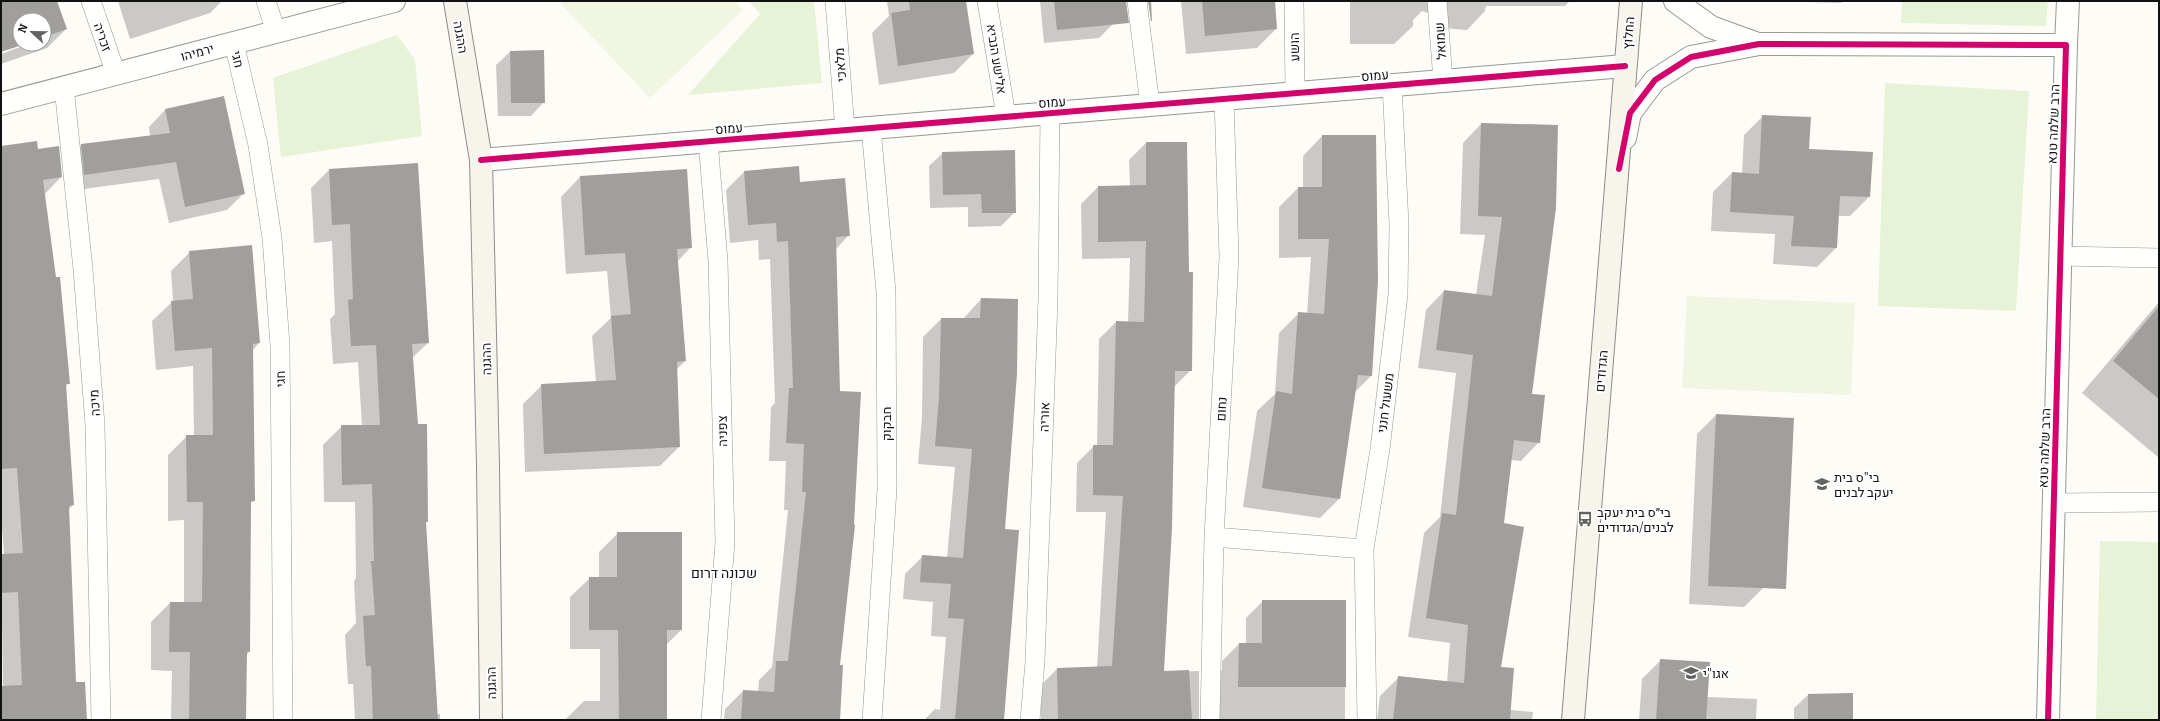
<svg xmlns="http://www.w3.org/2000/svg" width="2160" height="721" font-family="Bitter,Heebo,serif">
	<style>
		.green { fill: #e7f3d7 }
		.pitch { fill: #f0f6e1 }
		.shadow { fill: #0003 }
		.building { fill: #a19f9c }
		.lines { fill: none; stroke-linecap: round; stroke-linejoin: round }
		.lane-casing { stroke: #979795; stroke-width: 20 }
		.street-casing { stroke: #979795; stroke-width: 24 }
		.secondary-casing { stroke: #8e8d8b; stroke-width: 24 }
		.lane { stroke: #fffffe; stroke-width: 19 }
		.street { stroke: #fffffe; stroke-width: 22 }
		.secondary { stroke: #f6f4eb; stroke-width: 22 }
		.cycleway-casing { stroke: #fff; stroke-width: 8 }
		.cycleway { stroke: #d6006c; stroke-width: 6 }
		.labels { text-anchor: middle; stroke-width: 4; stroke-linejoin: round; paint-order: stroke }
		.street-label { font-size: 13px; fill: #111; stroke: #fff }
		.poi-label { font-size: 13px; fill: #111; stroke: #fff; text-anchor: start }
		.neighbourhood-label { font-size: 14px; fill: #111; stroke: #fff }
	</style>
	<rect width="100%" height="100%" fill="#fdfcf7"/>
	<!-- green -->
	<path class="green" d="M749 1H814L822 83 688 95 760 14Z
		M1902 1H2048L2046 26 1901 23Z
		M397 35 415 60 422 136 281 157 273 78Z
		M1885 83 2029 91 2016 311 1878 306Z
		M2100 541 2159 542V720H2096Z"/>
	<!-- pitch -->
	<path class="pitch" d="M558 1H734L743 10 650 98Z
		M1687 296 1855 303 1851 395 1682 388Z"/>
	<!-- shadow -->
	<path class="shadow" d="M1 1H56L66 29 47 48 1 64V54L28 44H44V20H20V44H22L1 51Z
		M118 1H222L210 13 130 39Z
		M887 1H965L973 54 954 73 879 85 872 33 889 16Z
		M1040 1H1110L1113 24 1099 38 1044 43Z
		M1181 1H1274L1276 29 1257 48 1186 54Z
		M1350 1H1570L1565 6H1486L1485 11 1467 30 1430 27 1428 13 1422 11 1413 20V26L1394 44H1350Z
		M1771 1H1842L1841 3Z
		M543 51 544 102 531 116H498L496 65 510 52Z
		M165 110 244 193 227 210 169 223 159 179 68 191 65 161 81 145 150 136 149 127Z
		M1763 116 1808 150 1872 153 1869 197 1850 216H1838L1836 248 1817 267 1773 264 1775 234 1711 231 1713 192 1732 173 1742 174 1744 135Z
		M1481 124 1557 126 1530 394 1539 442 1521 461 1511 460 1503 524 1500 668 1510 710 1533 712 1532 720H1377L1380 696 1399 677 1447 683 1450 643 1408 637 1424 533 1440 517 1456 373 1418 368 1426 310 1444 291 1476 295 1485 235 1460 234 1463 143Z
		M1322 136 1371 376 1354 393 1339 499 1320 518 1243 507 1257 411 1275 394 1279 333 1298 314H1307L1311 257 1279 258V207L1298 188H1303V156Z
		M1146 143 1191 370 1174 387 1163 672 1199 671V720H1041L1040 686 1057 669 1097 668 1106 512H1076L1077 463 1094 446H1097L1099 339 1116 322H1128L1130 258 1082 259 1081 204 1098 187 1130 186 1129 160Z
		M1 147 37 150 61 177 44 195 69 383 65 387 73 505 68 510 75 683 86 720H1V687H3L1 555H4L1 514Z
		M943 153 1015 212 1001 226 968 227V207L930 208 929 166Z
		M417 164 428 343 412 358 417 425 427 521 425 523 437 714H440V720H355L353 684H348L345 635 356 623 354 581 356 578 355 502H324L323 445 342 426H362L358 362 333 364 330 319 335 314 332 241 314 243 311 188 329 170Z
		M798 167 799 183 849 235 836 249 839 720H724L725 709 743 691 758 692 759 680 772 667 788 510H784L786 461H769L771 407 775 403 770 259 759 260 758 240 730 243 726 190 744 172Z
		M580 177 691 247 677 262 685 361 676 370 679 447 660 466 525 472 523 404 542 385 596 382 592 336 611 318 607 271 566 274 561 197Z
		M190 252 259 343 252 351 254 501 250 504 249 652 246 655 245 720H171L172 671 151 670V622L170 603H184V520L168 521V455L187 436H194L193 366 156 370 152 321 173 301 171 271Z
		M981 299 1004 530 1003 720H924L935 709 940 710 946 637 931 636 933 602 903 599 905 574 923 556 947 558 955 467 918 464 922 417 923 337 941 319H963Z
		M2159 302V458L2082 393Z
		M1716 415 1763 588 1744 607 1689 604 1697 434Z
		M618 533 681 630 666 645V720H565L584 701H600V649H570V597L590 578H599V552Z
		M1263 601H1345V720H1205L1206 686 1222 670V661L1239 644H1246V618Z
		M1661 660 1707 697 1757 699 1756 720H1639L1642 679Z
		M1852 694V720H1794V708L1808 695Z"/>
	<!-- building -->
	<path class="building" d="M1 1H57L67 29 44 37V20H20V44H25L1 52Z
		M909 1H966L974 54 898 66 891 13 910 10Z
		M1054 1H1126L1129 23 1057 30Z
		M1148 1H1151L1152 21H1151Z
		M1202 1H1275L1277 29 1205 36Z
		M544 50 545 103H511L510 51Z
		M224 96 245 194 185 207 176 162 84 175 81 144 170 133 165 109Z
		M1762 115 1811 117 1809 149 1873 152 1870 197 1840 196 1837 248 1791 246 1794 216 1730 212 1732 172 1759 174Z
		M1481 123 1558 125 1556 208 1532 394 1545 395 1540 443 1514 440 1504 523 1524 527 1501 667 1514 668 1510 720H1393L1398 676 1464 683 1468 625 1426 618 1442 513 1456 515 1473 355 1436 350 1444 290 1492 296 1502 217 1478 216Z
		M1322 135H1376L1378 281 1372 376 1358 375 1340 499 1262 488 1276 391 1292 394 1298 312 1324 314 1329 239H1298V187H1322Z
		M37 141 38 149 59 146 62 177 43 180 56 277H60L70 384H66L74 505 69 506 76 682H85L87 720H1V686L22 685 18 592 1 593V554L23 553 17 468 1 469V146Z
		M1146 142H1187L1189 272H1193L1192 371H1175L1172 528 1164 671 1189 670 1192 720H1058L1057 668 1112 666 1123 496 1093 495V445H1113L1116 321 1144 322 1146 241 1098 242V186L1146 185Z
		M1015 150 1016 213H982L981 194 943 195 942 152Z
		M418 163 429 343 412 344 418 424H427L428 522H426L438 720H373L371 666H366L363 616 375 615 371 561H374L372 484 342 485 341 425H380L376 345 351 346 348 300 353 299 350 224 332 225 329 169Z
		M799 166 800 182 845 178 850 236 836 237 840 391 861 392 854 525H855L840 665H843L840 720H741L743 690 774 692 776 661H788L806 492H802L804 444 786 443 789 388H793L788 241 777 242 776 223 748 225 744 171Z
		M687 169 692 248 677 249 686 361 677 362 680 447 544 454 541 384 616 380 611 316 631 314 625 253 585 255 580 176Z
		M252 245 260 343 253 344 255 501H251L250 652H247L246 720H189L190 652H169L170 602H202L203 502H187L186 435H213L212 348 175 351 171 301 193 299 189 251Z
		M981 298 1018 299 1017 374 1005 529 1019 530 1004 720H955L964 619 948 618 951 584 920 582 922 555 963 558 972 449 935 446 939 398 941 318H980Z
		M2159 306V399L2113 361Z
		M1716 414 1794 418 1786 589 1708 586Z
		M617 532H682V630H667V720H619L618 630H589V577H617Z
		M1262 600H1346V687H1238L1239 643H1262Z
		M1660 659 1710 662 1706 720H1656Z
		M1853 693V720H1808V694Z"/>
	<g class="lines">
		<!-- lane casing -->
		<g class="lane-casing">
			<path id="lane" d="M91 1 116 74
				M266 1 276 32
				M835 1 845 130
				M987 1 1006 116
				M1137 1 1150 105
				M1294 1 1295 93
				M1437 1 1443 81
				M234 43 258 145 272 238 280 345 283 720
				M64 87 83 269 95 425 101 720
				M871 128 886 292 887 489 872 720
				M708 141 718 261 725 542 711 720
				M2060 256 2159 258
				M2054 503 2159 502
				M1214 537 1364 549
				M1030 720 1035 662 1048 299 1050 113
				M1210 720 1214 537 1229 257 1224 99
				M1367 720 1364 549 1380 449 1398 295 1399 224 1392 85"/>
		</g>
		<!-- street casing -->
		<g class="street-casing">
			<path id="street" d="M1675 1 1711 27 1758 44
				M2066 45 2068 1
				M1 104 394 1
				M1625 138 1630 113 1655 80 1691 57 1759 44 2066 45 2048 720
				M481 160 1625 66"/>
		</g>
		<!-- secondary casing -->
		<g class="secondary-casing">
			<path id="secondary" d="M455 1 481 160 488 466 491 720
				M1573 720 1631 1"/>
		</g>
		<!-- lane -->
		<use href="#lane" class="lane"/>
		<!-- street -->
		<use href="#street" class="street"/>
		<!-- secondary -->
		<use href="#secondary" class="secondary"/>
		<!-- cycleway casing -->
		<g class="cycleway-casing">
			<path id="cycleway" d="M481 160 1625 66
				M1619 169 1630 113 1655 80 1691 57 1759 44 2066 45 2048 720"/>
		</g>
		<!-- cycleway -->
		<use href="#cycleway" class="cycleway"/>
	</g>
	<!-- icons -->
	<defs>
		<g id="school-bare" transform="scale(1.2)"><path d="M0-5L7-2L0 1L-7-2ZM-4 1L0 2.5L4 1V4Q0 6-4 4Z" fill="#646362" stroke="#fff" stroke-width="2.5" paint-order="stroke"/></g>
		<g id="bus-bare" transform="scale(1.2)"><path d="M-5-6H5V4H4V6H2V4H-2V6H-4V4H-5ZM-3.5-4V0h7V-4ZM-3.5 1.2v1.5H-2V1.2ZM2 1.2v1.5H3.5V1.2Z" fill="#646362" stroke="#fff" stroke-width="2.5" paint-order="stroke"/></g>
	</defs>
	<g fill-rule="evenodd">
		<use href="#school-bare" x="1822" y="484"/>
		<use href="#bus-bare" x="1585" y="519"/>
		<use href="#school-bare" x="1691" y="673"/>
	</g>
	<g class="labels">
		<!-- street labels -->
		<g class="street-label">
			<text transform="translate(1628 33) rotate(-85)" y="5">החלוץ</text>
			<text transform="translate(103 37) rotate(71)" y="5">זכריה</text>
			<text transform="translate(461 37) rotate(80)" y="5">ההגנה</text>
			<text transform="translate(1440 41) rotate(-94)" y="5">שמואל</text>
			<text transform="translate(1294 47) rotate(-91)" y="5">הושע</text>
			<text transform="translate(197 52) rotate(-15)" y="5">ירמיהו</text>
			<text transform="translate(238 59) rotate(77)" y="5">חגי</text>
			<text transform="translate(997 59) rotate(81)" y="5">אלישע הנביא</text>
			<text transform="translate(840 65) rotate(-94)" y="5">מלאכי</text>
			<text transform="translate(1375 75) rotate(-5)" y="5">עמוס</text>
			<text transform="translate(1052 102) rotate(-4)" y="5">עמוס</text>
			<text transform="translate(2053 124) rotate(-88)" y="5">הרב שלמה טנא</text>
			<text transform="translate(729 128) rotate(-5)" y="5">עמוס</text>
			<text transform="translate(486 359) rotate(-91)" y="5">ההגנה</text>
			<text transform="translate(1601 371) rotate(-85)" y="5">הגדודים</text>
			<text transform="translate(280 379) rotate(-91)" y="5">חגי</text>
			<text transform="translate(94 403) rotate(-94)" y="5">מיכה</text>
			<text transform="translate(1385 403) rotate(-83)" y="5">משעול חנני</text>
			<text transform="translate(1221 409) rotate(-87)" y="5">נחום</text>
			<text transform="translate(1044 417) rotate(-88)" y="5">אוריה</text>
			<text transform="translate(886 424) rotate(-90)" y="5">חבקוק</text>
			<text transform="translate(722 431) rotate(-91)" y="5">צפניה</text>
			<text transform="translate(2044 448) rotate(-88)" y="5">הרב שלמה טנא</text>
			<text transform="translate(491 683) rotate(-91)" y="5">ההגנה</text>
		</g>
		<!-- poi labels -->
		<g class="poi-label">
			<text x="1834" y="482">בי"ס בית<tspan x="1834" dy="15">יעקב לבנים</tspan></text>
			<text x="1597" y="517">בי״ס בית יעקב<tspan x="1597" dy="15">לבנים/הגדודים</tspan></text>
			<text x="1703" y="678">אגו"י</text>
		</g>
		<!-- neighbourhood labels -->
		<g class="neighbourhood-label">
			<text x="724" y="578">שכונה דרום</text>
		</g>
	</g>
	<!-- border -->
	<rect width="2160" height="721" fill="none" stroke="#111111" stroke-width="4"/>
	<!-- north arrow -->
	<g transform="translate(32 32) rotate(292)"><circle r="19" fill="#ffffff" stroke="#a0a0a0"/>
	<path d="M0-3L7 15L0 10L-7 15Z" fill="#646362"/>
	<text y="-6" font-size="11" font-weight="bold" text-anchor="middle" fill="#111111">N</text>
	</g>
</svg>
